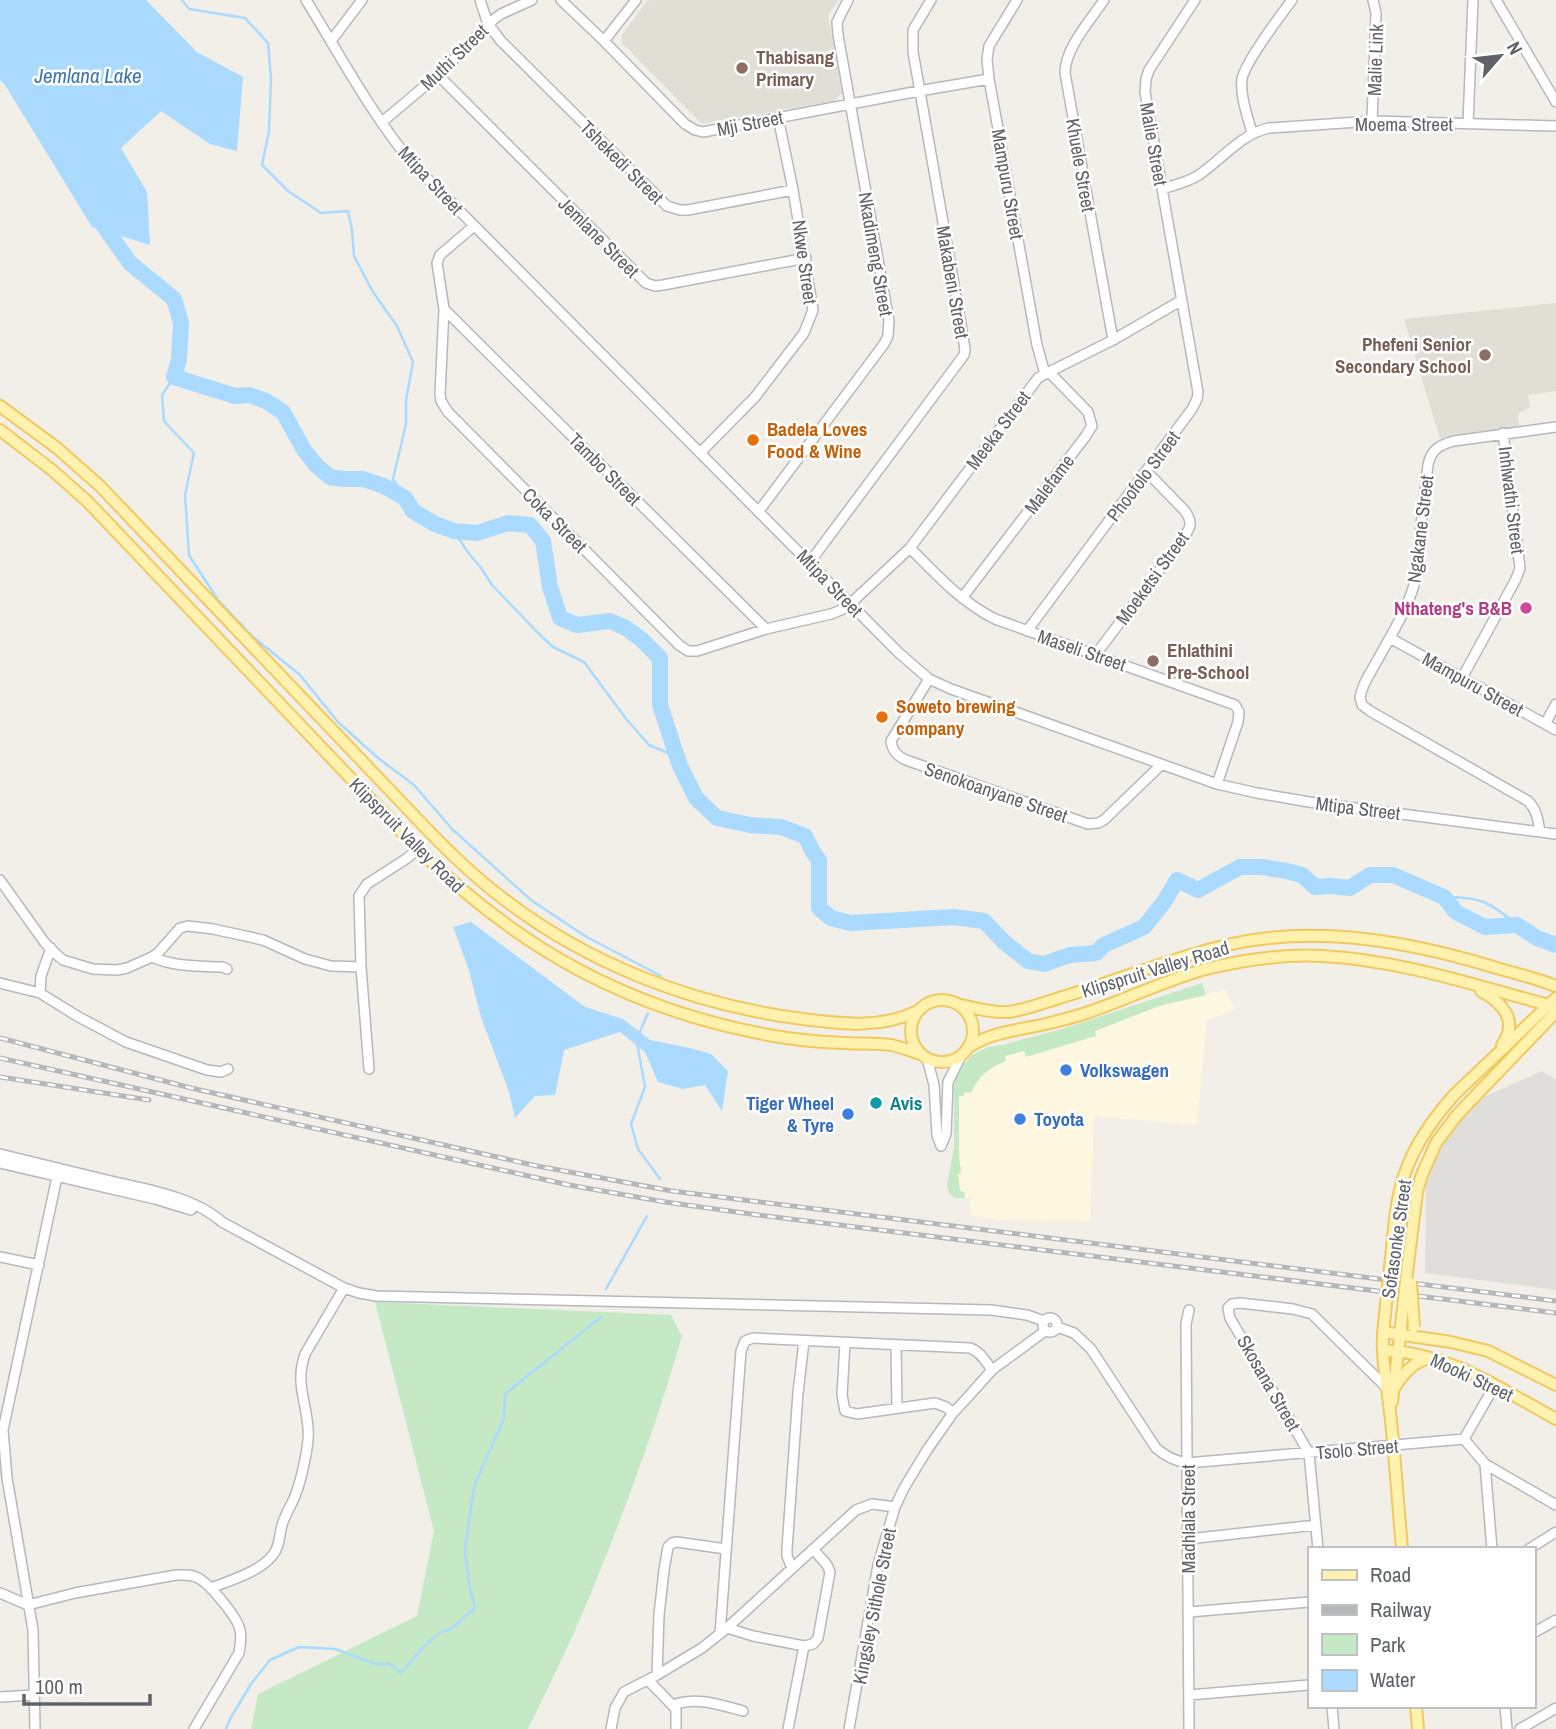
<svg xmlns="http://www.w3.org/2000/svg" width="1556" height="1729" font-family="'Archivo Narrow',sans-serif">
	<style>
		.commercial { fill: #fef7e0 }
		.industrial { fill: #e0deda }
		.education { fill: #e1ded6 }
		.green { fill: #c5e8c5 }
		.water { fill: #aadaff }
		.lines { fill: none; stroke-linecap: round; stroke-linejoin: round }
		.stream { stroke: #aadaff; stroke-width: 2.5 }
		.river { stroke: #aadaff; stroke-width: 16 }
		.minor-casing { stroke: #b5b8bc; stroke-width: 12 }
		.major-casing { stroke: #f2c960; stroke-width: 14 }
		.minor { stroke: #fff; stroke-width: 9 }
		.major { stroke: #fff2af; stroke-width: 10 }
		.rail-casing { stroke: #b6b7b8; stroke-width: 5 }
		.rail { stroke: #fff; stroke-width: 2.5; stroke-dasharray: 8; stroke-linecap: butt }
		.major-bridge-casing { stroke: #f2c960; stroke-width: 14; stroke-linecap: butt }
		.major-bridge { stroke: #fff2af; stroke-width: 10 }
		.education-dot { fill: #8d6e63; stroke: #fff; stroke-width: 2.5 }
		.food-dot { fill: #e8710a; stroke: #fff; stroke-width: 2.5 }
		.hotel-dot { fill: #d1479c; stroke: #fff; stroke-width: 2.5 }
		.shop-dot { fill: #3f7fe0; stroke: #fff; stroke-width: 2.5 }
		.culture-dot { fill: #0f9aa8; stroke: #fff; stroke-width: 2.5 }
		.labels { text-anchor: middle; stroke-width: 5; stroke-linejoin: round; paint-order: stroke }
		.street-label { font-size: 19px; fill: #5f6368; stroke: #fff }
		.education-label { font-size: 19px; font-weight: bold; fill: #785e54; stroke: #fff; text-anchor: start }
		.food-label { font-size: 19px; font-weight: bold; fill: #c56008; stroke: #fff; text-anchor: start }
		.hotel-label { font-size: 19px; font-weight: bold; fill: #b23c85; stroke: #fff; text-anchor: end }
		.shop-label { font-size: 19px; font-weight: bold; fill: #366cbe; stroke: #fff; text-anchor: start }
		.culture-label { font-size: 19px; font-weight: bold; fill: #0d838f; stroke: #fff; text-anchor: start }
		.water-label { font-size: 21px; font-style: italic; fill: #4174aa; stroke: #fff }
	</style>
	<rect width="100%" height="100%" fill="#f1efe8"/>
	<!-- commercial -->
	<path class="commercial" d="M1225 990 1235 1009 1207 1020 1197 1125 1094 1116 1090 1221 999 1220 971 1216 970 1198H965L964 1192 960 1191 959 1186 958 1175 961 1172 959 1157V1096H963L964 1092 971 1093 977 1081 986 1072 1005 1061V1056L1024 1050 1026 1056 1096 1036 1094 1031 1159 1006Z"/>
	<!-- industrial -->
	<path class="industrial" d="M1542 1071 1556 1080V1290L1425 1273 1426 1177 1452 1127 1481 1098Z"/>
	<!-- education -->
	<path class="education" d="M649 0H838L828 16 842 93 834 101 702 124 622 43 621 36 647 1Z
		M1556 303V391L1528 395 1530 407 1518 414 1519 426 1440 439 1404 319Z"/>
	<!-- green -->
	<path class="green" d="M1202 983 1206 995 1159 1006 1095 1031 1096 1036 1026 1057 1024 1051 1005 1056 1006 1061C989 1067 978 1077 971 1093L965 1092 963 1096H959V1157L961 1172 958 1175 960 1191 964 1192 965 1198H955L949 1193 947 1185 954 1148V1085L959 1071 972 1055 988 1047 1002 1045 1062 1029Z
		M375 1302 671 1315 682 1336C653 1436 617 1533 576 1628 561 1662 544 1695 528 1729H251L258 1694 417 1616 434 1531Z"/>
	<!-- water -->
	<path class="water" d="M0 0H146L197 52 243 77 237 151 210 144 161 111 121 148 147 192 150 245 92 227 5 85 0 80Z
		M471 922 585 1007 623 1019 650 1040 690 1048 711 1054 728 1071 722 1111 705 1085 683 1089 658 1082 645 1052 620 1032 564 1050 555 1095 535 1096 515 1118 509 1092 481 1017 468 967 453 927Z"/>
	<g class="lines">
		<!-- stream -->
		<path class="stream" d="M182 0 189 9 245 18 268 43 271 78 269 131 262 165 288 191 321 213 348 211 352 230 354 256 373 292 397 326 413 362 406 400V424L393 479 405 498
			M174 377 162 395 164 421 194 453 185 495 189 555 218 600 252 636 300 675 338 722 378 758 414 785 452 829 531 900 585 936 661 976
			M454 531 467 551 481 568 492 585 537 632 553 647 584 662 627 720 649 745 677 757
			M1444 897C1480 897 1489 901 1517 925
			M639 1034 648 1013
			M637 1043 645 1087 631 1124 638 1149 660 1179
			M606 1289 647 1216
			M226 1729 230 1719 251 1684 270 1660 299 1647 335 1649 376 1664H390L401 1673 425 1645 441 1632 451 1629 475 1608 469 1583 465 1551 470 1513 475 1484 504 1418 505 1394 601 1317"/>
		<!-- river -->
		<path class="river" d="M96 215 130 263 174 299 181 323 179 359 174 377 235 396 249 395 266 401 283 412 304 450 316 465 330 477 343 479H363L384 486 405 498 413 511 435 524 454 531 477 533 508 523 530 525 543 541 550 587 560 618 577 625 610 621 626 628 641 639 660 658V705L680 766 696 798 717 818 750 825 781 827 805 836 813 852 819 860V908L831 918 850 923 954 917 984 921 1004 942 1028 961 1044 964 1070 955 1096 953 1104 945 1144 927 1164 902 1177 880 1198 890 1240 867H1262L1287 871 1302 875 1315 887 1330 886 1350 888 1370 875H1393L1444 897 1456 912 1485 927 1517 925 1537 938 1556 945"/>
		<!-- minor casing -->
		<g class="minor-casing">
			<path id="minor" d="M306 0C340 55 371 114 413 164L899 653 929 679 951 689 1217 784 1257 793 1309 802 1556 834
				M480 0 488 24 501 41 667 206 680 210H688L793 190
				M561 0 604 41 685 124 695 130 703 132 919 91 989 79
				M1017 0 989 46 987 59 989 79 1037 345 1045 374
				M1104 0C1090 21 1065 48 1065 73L1113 340
				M1496 0 1556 102
				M331 41 362 0
				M604 41 636 0
				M438 75 646 283 655 286 663 285 806 258
				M1372 121 1376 13 1373 0
				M382 122 438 75 493 20 501 14 532 0
				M1468 124 1473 0
				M1252 133C1248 117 1240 97 1242 79 1245 62 1280 16 1292 0
				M1162 189C1175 185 1188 182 1199 175 1222 159 1241 134 1269 128L1373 121 1556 126
				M474 226 440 255 437 263 444 309 440 394 441 401 448 412 679 645 688 651H697L766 629 831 614 841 610 850 604 910 548 1038 378 1045 374 1113 340 1182 300
				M444 309 766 629
				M701 452 755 397 804 333 813 310 793 190 778 117
				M759 511 884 344 888 336 889 321 838 35 837 22 848 0
				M910 548C936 574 961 602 995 619L1235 705 1239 712 1238 722 1217 784
				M810 562 964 355 965 350 961 324 913 52V30L931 0
				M962 598 1085 437 1092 426 1088 412 1049 372
				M1027 631 1192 409 1197 399 1198 392 1145 92 1146 79 1149 70 1195 0
				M1390 638 1556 730
				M1096 654 1183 539C1191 527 1193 523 1185 511L1146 471
				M1462 678 1516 579 1520 568 1503 433
				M929 679 891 741C892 751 897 756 906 760L1088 824 1098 823 1104 820 1161 765
				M1545 724 1556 704
				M1540 832C1538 820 1537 810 1528 801L1370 711 1362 705 1360 697C1362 684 1371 672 1377 661 1390 637 1406 612 1414 585L1428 465C1431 450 1439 445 1454 441L1556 427
				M0 880 45 943 56 954 63 960 93 969 117 970 127 968 152 957 158 953 180 928 188 926 213 929 263 940 305 959 331 966 361 967
				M51 948 41 976 40 993 77 1016 126 1042 207 1070 221 1072 228 1069
				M152 957C175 967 198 966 222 967L227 969
				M0 983 40 993
				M927 1058 934 1085 937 1135 941 1146
				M369 1069 361 967 359 896 367 884 406 859 418 849
				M941 1146 946 1134 948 1082 961 1056
				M0 1154C37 1163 74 1172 111 1181 146 1189 194 1197 222 1222L344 1288 359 1293 376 1296 991 1310 1027 1315 1044 1321
				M0 1163 155 1199 191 1210
				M0 1257 39 1265
				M1189 1310 1186 1324 1189 1729
				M1043 1325a7 7 0 1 1 14 0a7 7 0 1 1-14 0Z
				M1057 1327 1074 1333 1091 1349 1156 1448C1166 1457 1175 1461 1187 1463L1464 1439 1495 1385
				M845 1343 842 1395 845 1411 857 1414 935 1403 946 1407 953 1413
				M896 1345 897 1408
				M1464 1439 1485 1464 1556 1505
				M1485 1464 1492 1549
				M1188 1539 1316 1525
				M1318 1549 1309 1453 1230 1318 1228 1308 1232 1304 1240 1303 1293 1309 1312 1314 1387 1388
				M1529 1549 1556 1532
				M792 1568 787 1556V1549L798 1393 804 1341
				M211 1588C231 1580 259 1572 272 1556 280 1547 279 1536 282 1525 285 1515 291 1506 295 1496 301 1481 310 1443 308 1428 306 1400 295 1383 305 1354L344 1288
				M0 1593 28 1605
				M28 1605 75 1593 176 1575C185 1575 191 1574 198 1578 210 1584 238 1618 240 1630 242 1638 240 1645 239 1653L194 1729
				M1189 1612 1309 1602
				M727 1628 753 1636 804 1646 813 1644 818 1638 830 1572 827 1565 813 1549
				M1533 1633 1556 1620
				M720 1634 741 1351 745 1341 753 1338 970 1348C980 1351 986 1362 992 1370
				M657 1675 659 1615 664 1570 668 1547 672 1543 677 1542 726 1549
				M648 1680 676 1709V1729
				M1189 1695 1309 1685
				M0 1697 34 1695
				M673 1705C697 1696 720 1705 743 1711
				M1332 1706 1334 1729
				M1505 1706 1507 1729
				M35 1729 33 1630 7 1478 3 1430 57 1177
				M611 1729 615 1708 624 1692 657 1675 702 1648 727 1628 856 1510 872 1504 895 1507
				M788 1729 804 1646
				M849 1729 878 1565 895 1507 904 1488 927 1450 953 1413 967 1398 992 1370 1045 1331
				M1520 1729 1556 1708"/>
		</g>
		<!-- major casing -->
		<g class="major-casing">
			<path id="major" d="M0 406 57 448 100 486 422 824C445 848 469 872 496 893 584 963 692 1005 803 1019 844 1024 879 1029 918 1011
				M0 430 52 470 88 502 418 849C520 950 632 1011 774 1036 796 1040 820 1042 843 1043 859 1044 875 1043 891 1045 901 1047 911 1051 921 1054
				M1481 991C1503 1003 1519 1021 1502 1045
				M911 1031a31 31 0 1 1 62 0a31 31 0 1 1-62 0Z
				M960 1005C976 1008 991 1013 1008 1012 1025 1010 1043 1003 1059 998 1115 982 1170 958 1227 945 1317 924 1413 942 1500 969 1519 974 1538 979 1556 986
				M969 1047C993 1031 1022 1030 1050 1023 1062 1020 1074 1017 1086 1013 1126 1000 1165 980 1206 969 1243 960 1284 954 1322 956 1402 960 1480 987 1556 1007
				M1390 1267C1393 1241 1394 1215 1400 1190 1408 1154 1429 1123 1454 1095L1556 998
				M1407 1272 1417 1192 1421 1177 1436 1143 1457 1115 1556 1012
				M1384 1324C1380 1354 1387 1383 1390 1412 1395 1457 1398 1503 1402 1549
				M1383 1332 1451 1342 1488 1351 1556 1385
				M1383 1350C1450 1353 1499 1388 1556 1419
				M1395 1387C1404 1373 1414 1361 1430 1358
				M1392 1402 1401 1328
				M1416 1706 1418 1729"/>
		</g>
		<!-- minor -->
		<use href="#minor" class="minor"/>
		<!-- major -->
		<use href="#major" class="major"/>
		<!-- rail casing -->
		<g class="rail-casing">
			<path id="rail" d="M0 1038 191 1088 253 1102 537 1166 672 1191 1556 1301
				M0 1058 569 1185 665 1202 758 1215 1556 1313
				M0 1077 149 1100"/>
		</g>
		<!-- rail -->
		<use href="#rail" class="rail"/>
		<!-- major-bridge casing -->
		<g class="major-bridge-casing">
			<path id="major-bridge" d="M1411 1283 1414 1327
				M1384 1324 1390 1267
				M1401 1326 1407 1272"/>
		</g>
		<!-- major-bridge -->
		<use href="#major-bridge" class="major-bridge"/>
	</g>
	<!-- markers -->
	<g class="education-dot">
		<circle cx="742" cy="68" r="7"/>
		<circle cx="1485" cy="355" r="7"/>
		<circle cx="1153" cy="661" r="7"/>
	</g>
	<g class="food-dot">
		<circle cx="753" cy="440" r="7"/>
		<circle cx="882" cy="717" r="7"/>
	</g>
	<circle class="hotel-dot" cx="1526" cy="608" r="7"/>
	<g class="shop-dot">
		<circle cx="1066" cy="1070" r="7"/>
		<circle cx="848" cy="1114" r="7"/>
		<circle cx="1020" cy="1119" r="7"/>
	</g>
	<circle class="culture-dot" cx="876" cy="1103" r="7"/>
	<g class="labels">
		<!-- street labels -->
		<g class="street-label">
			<text transform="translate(454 57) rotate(-44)" y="7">Muthi Street</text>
			<text transform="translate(1375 60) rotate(-88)" y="7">Malie Link</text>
			<text transform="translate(750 123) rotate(-11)" y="7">Mji Street</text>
			<text x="1404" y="131">Moema Street</text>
			<text transform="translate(1154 144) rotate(80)" y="7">Malie Street</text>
			<text transform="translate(622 162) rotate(45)" y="7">Tshekedi Street</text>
			<text transform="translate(1081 165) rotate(80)" y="7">Khuele Street</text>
			<text transform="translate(431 180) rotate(47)" y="7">Mtipa Street</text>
			<text transform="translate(1008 184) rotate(80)" y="7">Mampuru Street</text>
			<text transform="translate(599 237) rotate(45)" y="7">Jemlane Street</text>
			<text transform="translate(876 254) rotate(80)" y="7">Nkadimeng Street</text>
			<text transform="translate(805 262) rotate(82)" y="7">Nkwe Street</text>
			<text transform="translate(953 282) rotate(80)" y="7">Makabeni Street</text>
			<text transform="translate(998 430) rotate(-53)" y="7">Meeka Street</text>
			<text transform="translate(605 469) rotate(45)" y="7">Tambo Street</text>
			<text transform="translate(1143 476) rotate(-53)" y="7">Phoofolo Street</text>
			<text transform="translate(1049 484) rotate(-53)" y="7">Malefame</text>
			<text transform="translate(1512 500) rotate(83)" y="7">Inhlwathi Street</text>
			<text transform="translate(555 520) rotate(45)" y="7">Coka Street</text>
			<text transform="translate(1420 529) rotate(-83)" y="7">Ngakane Street</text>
			<text transform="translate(1152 578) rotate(-54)" y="7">Moeketsi Street</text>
			<text transform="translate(830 583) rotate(46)" y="7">Mtipa Street</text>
			<text transform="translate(1082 650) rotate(19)" y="7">Maseli Street</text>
			<text transform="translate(1473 684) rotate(29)" y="7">Mampuru Street</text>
			<text transform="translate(996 792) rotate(19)" y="7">Senokoanyane Street</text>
			<text transform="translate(1358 808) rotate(7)" y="7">Mtipa Street</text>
			<text transform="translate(407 835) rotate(45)" y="7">Klipspruit Valley Road</text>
			<text transform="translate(1155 969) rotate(-17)" y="7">Klipspruit Valley Road</text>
			<text transform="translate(1396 1239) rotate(-82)" y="7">Sofasonke Street</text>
			<text transform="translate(1472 1377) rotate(25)" y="7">Mooki Street</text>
			<text transform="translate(1269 1383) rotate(60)" y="7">Skosana Street</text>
			<text transform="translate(1357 1449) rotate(-5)" y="7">Tsolo Street</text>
			<text transform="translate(1188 1519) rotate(-90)" y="7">Madhlala Street</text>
			<text transform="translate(874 1606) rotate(-79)" y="7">Kingsley Sithole Street</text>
		</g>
		<!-- education labels -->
		<g class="education-label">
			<text x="756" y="64">Thabisang<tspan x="756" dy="22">Primary</tspan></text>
			<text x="1471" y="351" text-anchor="end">Phefeni Senior<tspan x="1471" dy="22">Secondary School</tspan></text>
			<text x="1167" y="657">Ehlathini<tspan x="1167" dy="22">Pre-School</tspan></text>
		</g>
		<!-- food labels -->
		<g class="food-label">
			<text x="767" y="436">Badela Loves<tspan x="767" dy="22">Food &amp; Wine</tspan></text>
			<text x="896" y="713">Soweto brewing<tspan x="896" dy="22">company</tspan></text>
		</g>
		<!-- hotel labels -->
		<g class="hotel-label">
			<text x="1512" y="615">Nthateng's B&amp;B</text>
		</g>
		<!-- shop labels -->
		<g class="shop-label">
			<text x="1080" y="1077">Volkswagen</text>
			<text x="834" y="1110" text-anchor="end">Tiger Wheel<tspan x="834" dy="22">&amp; Tyre</tspan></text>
			<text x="1034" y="1126">Toyota</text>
		</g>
		<!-- culture labels -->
		<g class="culture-label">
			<text x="890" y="1110">Avis</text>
		</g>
		<!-- water labels -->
		<g class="water-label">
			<text x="88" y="83">Jemlana Lake</text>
		</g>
	</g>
	<!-- legend -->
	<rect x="1308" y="1547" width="228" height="161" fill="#ffffff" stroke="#bfc1c3" stroke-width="2"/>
	<rect x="1322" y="1570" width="35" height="10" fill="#fff2af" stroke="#bfc1c3" stroke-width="2"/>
	<text x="1370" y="1582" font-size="21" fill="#5f6368">Road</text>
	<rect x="1322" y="1605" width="35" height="10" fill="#b6b7b8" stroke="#bfc1c3" stroke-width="2"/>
	<text x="1370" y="1617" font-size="21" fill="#5f6368">Railway</text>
	<rect x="1322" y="1634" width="35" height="21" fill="#c5e8c5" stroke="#bfc1c3" stroke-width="2"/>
	<text x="1370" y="1652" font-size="21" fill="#5f6368">Park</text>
	<rect x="1322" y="1670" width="35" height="21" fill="#aadaff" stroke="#bfc1c3" stroke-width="2"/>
	<text x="1370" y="1687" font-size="21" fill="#5f6368">Water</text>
	<!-- north arrow -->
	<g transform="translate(1500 56) rotate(62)" stroke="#ffffff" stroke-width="5" paint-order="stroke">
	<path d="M0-5L12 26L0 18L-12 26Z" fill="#5f6368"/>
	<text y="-10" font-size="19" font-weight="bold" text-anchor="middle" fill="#5f6368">N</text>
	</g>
	<!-- scale -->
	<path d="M24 1694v10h126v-10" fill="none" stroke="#5f6368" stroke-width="3.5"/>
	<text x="35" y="1694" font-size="21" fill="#5f6368" stroke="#ffffff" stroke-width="5" paint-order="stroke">100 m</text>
</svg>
